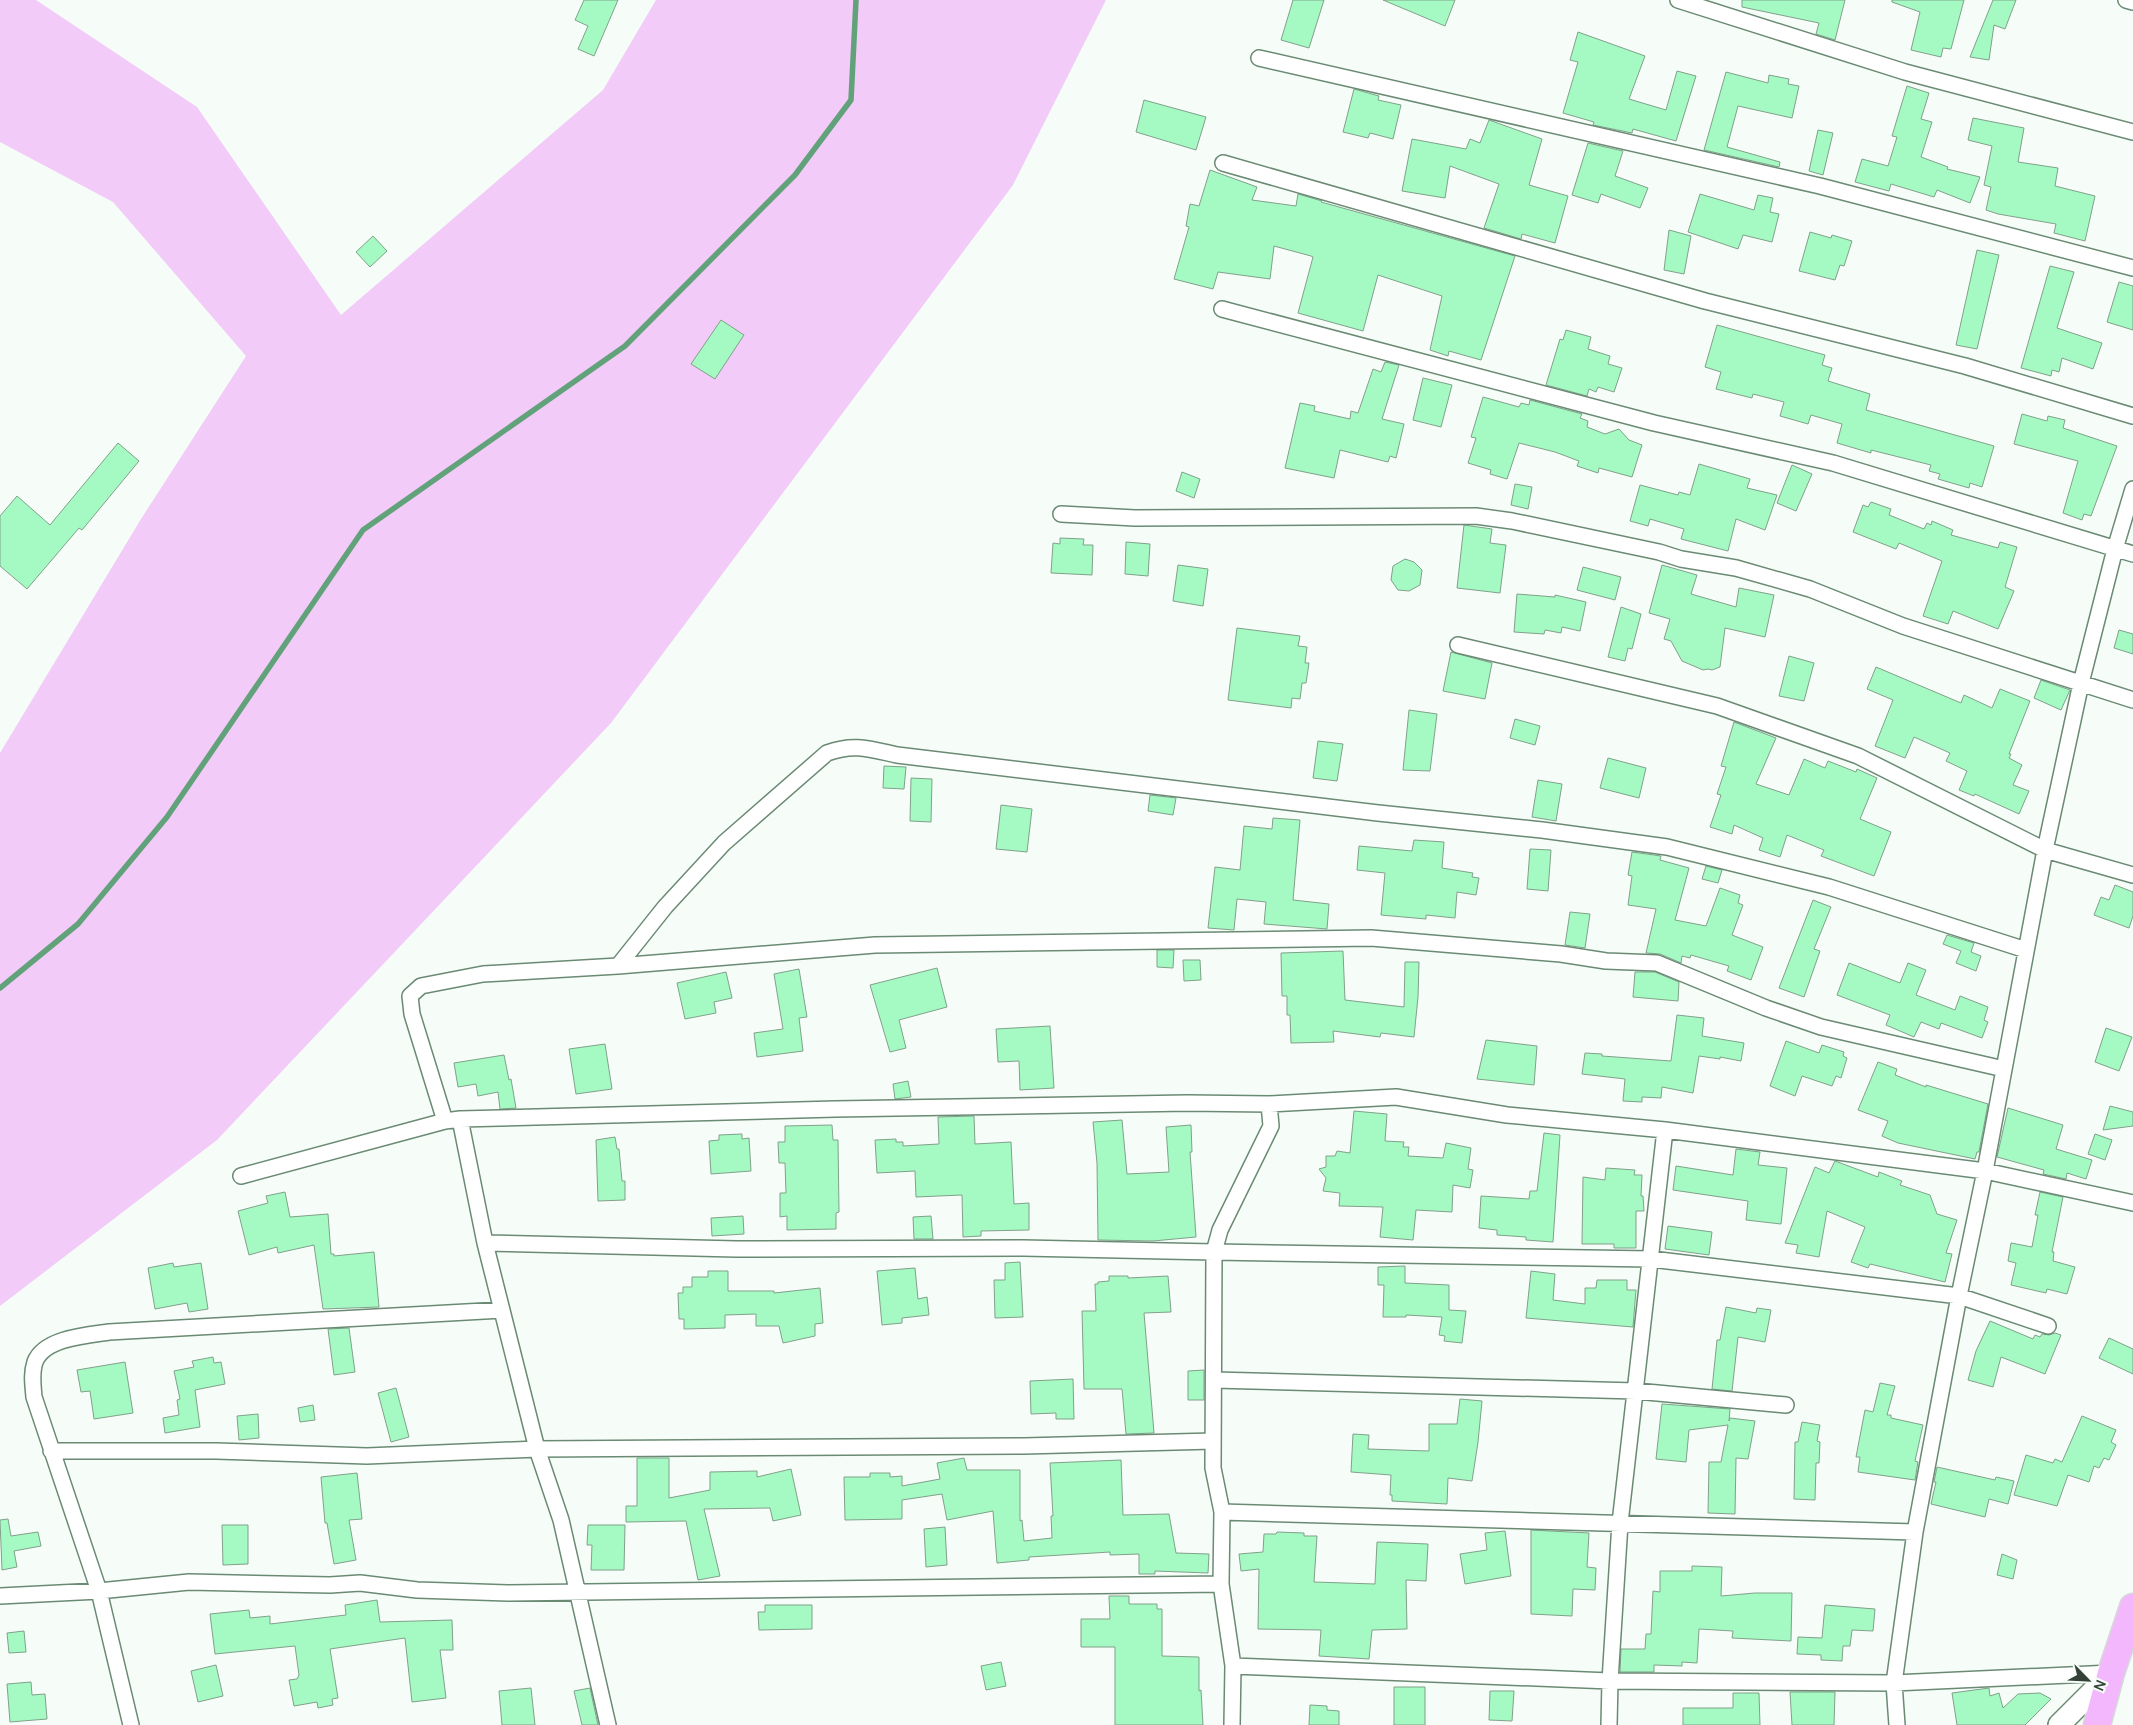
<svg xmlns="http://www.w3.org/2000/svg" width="2133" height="1725" font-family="Manrope,sans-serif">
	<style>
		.green { fill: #f2cbf8 }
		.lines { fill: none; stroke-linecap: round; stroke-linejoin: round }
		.stream { stroke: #62a27a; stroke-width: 5.5 }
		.building { fill: #a5fac3; stroke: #80a18a }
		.street-casing { stroke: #6a8a74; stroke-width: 18 }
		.secondary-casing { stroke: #6a8a74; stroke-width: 24 }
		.highway-casing { stroke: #d6d9d7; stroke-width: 29 }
		.street { stroke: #fff; stroke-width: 15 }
		.secondary { stroke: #fff; stroke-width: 21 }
		.highway { stroke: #f2b7fc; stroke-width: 26 }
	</style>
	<rect width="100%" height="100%" fill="#f6fdf8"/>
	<!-- green -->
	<path class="green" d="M0 0H36L197 107 341 315 603 90 656 0H1106L1013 185 611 723 217 1140 0 1306V753L141 519 246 356 113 202 0 142Z"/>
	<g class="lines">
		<!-- stream -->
		<path class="stream" d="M0 988 78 924 167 817 363 530 625 346 795 175 851 100 856 0"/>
	</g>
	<!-- building -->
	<path class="building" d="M584 0H618L594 56 578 49 588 26 575 20Z
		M1293 0H1324L1309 48 1281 40Z
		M1383 0H1455L1445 26Z
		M1742 0H1845L1835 40 1816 34 1819 23 1742 7Z
		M1892 0H1964L1951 49 1943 48 1941 57 1911 50 1920 12 1892 2Z
		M1993 0H2016L2005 29 1994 25 1989 60 1970 57Z
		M1578 32 1645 56 1629 99 1666 110 1677 71 1696 76 1676 141 1633 129 1632 133 1593 125 1594 122 1563 113 1578 62 1570 60Z
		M1726 72 1768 83 1769 75 1789 79 1788 84 1799 86 1792 118 1738 106 1727 147 1780 162 1779 167 1704 150Z
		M1907 86 1929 93 1921 119 1932 122 1921 157 1948 167 1947 169 1980 177 1970 203 1937 190 1934 197 1891 184 1889 191 1855 182 1862 159 1888 166 1897 137 1892 136Z
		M1354 89 1379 96 1378 100 1401 105 1393 139 1370 133 1368 138 1343 132Z
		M1144 100 1206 117 1196 150 1136 132Z
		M1973 118 2024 128 2018 162 2058 168 2055 186 2095 196 2085 241 2054 233 2056 224 1998 214 1986 210 1991 187 1984 185 1992 146 1968 140Z
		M1489 120 1542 139 1529 185 1568 196 1555 243 1522 234 1521 239 1484 228 1499 184 1450 166 1445 198 1402 191 1412 139 1466 149 1470 139 1480 143Z
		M1818 130 1833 133 1823 175 1809 171Z
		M1588 143 1623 151 1615 176 1648 188 1640 208 1601 194 1598 203 1572 195Z
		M1210 170 1257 187 1252 200 1296 206 1298 194 1322 201 1321 202 1515 256 1481 360 1449 351 1448 356 1430 350 1442 296 1378 275 1363 331 1298 313 1313 257 1311 256 1274 246 1270 279 1218 272 1213 289 1174 279 1189 227 1186 226 1190 204 1199 206Z
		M1700 194 1754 210 1758 195 1773 198 1770 212 1779 214 1772 242 1743 235 1738 249 1688 232Z
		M1669 230 1691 236 1684 274 1664 270Z
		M1810 232 1831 238 1832 235 1852 241 1844 266 1840 265 1835 280 1799 271Z
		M373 236 387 251 370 267 356 252Z
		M1977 250 1999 255 1977 349 1956 345Z
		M2050 266 2074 272 2057 328 2102 343 2093 369 2062 358 2059 372 2052 370 2051 376 2021 368Z
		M2119 282 2133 286V330L2107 322Z
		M721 320 744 335 715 379 691 364Z
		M1717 325 1825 355 1822 365 1832 368 1828 381 1870 394 1866 410 1994 446 1982 487 1970 483 1969 488 1938 479 1940 474 1929 471 1931 465 1871 450V453L1837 443 1842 424 1811 415 1808 424 1780 416 1784 402 1753 394 1752 398 1716 389 1721 372 1705 367Z
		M1566 330 1591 337 1588 349 1610 356 1608 364 1622 368 1614 392 1598 387 1596 392 1589 389 1587 396 1546 385 1560 339 1563 340Z
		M1385 362 1399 365 1382 419 1404 424 1396 458 1390 456 1388 462 1340 450 1334 478 1285 468 1300 403 1315 406 1314 411 1350 419 1351 411 1358 413 1373 369 1381 372Z
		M1423 378 1452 385 1441 427 1413 420Z
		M1483 397 1519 407 1521 403 1529 405 1530 400 1582 414 1580 418 1588 421 1587 427 1605 434 1619 429 1629 440 1642 445 1632 477 1599 468 1598 473 1577 466 1579 461 1555 452 1519 443 1507 479 1490 474 1491 470 1468 463 1476 438 1471 437Z
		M2022 414 2047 421 2048 416 2065 420 2063 428 2117 446 2091 516 2084 514 2082 520 2063 513 2078 461 2014 444Z
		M118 443 139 461 82 530 79 528 27 589 0 566V516L17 496 50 525Z
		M1699 464 1750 479 1747 488 1777 495 1765 530 1736 519 1728 551 1681 539 1684 529 1650 519 1648 526 1630 521 1640 485 1678 495 1679 492 1690 495Z
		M1792 465 1812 474 1796 511 1777 503Z
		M1182 472 1200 479 1194 498 1176 491Z
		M1515 484 1532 487 1528 509 1511 505Z
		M1871 502 1891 509 1889 515 1924 529 1927 523 1931 525 1932 521 1953 530 1951 535 1998 548 2000 542 2017 547 2005 587 2014 591 1998 629 1953 611 1948 624 1923 616 1942 561 1899 543 1896 549 1853 532 1863 505 1868 507Z
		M1464 525 1492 529 1490 543 1506 545 1500 593 1457 588Z
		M1060 538 1084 539 1083 545H1093L1092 575 1051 573 1053 543 1060 544Z
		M1126 542 1150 544 1148 576 1125 574Z
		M1405 559 1414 562 1422 570 1420 585 1409 591 1398 590 1391 580 1393 566Z
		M1178 565 1208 569 1203 606 1173 601Z
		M1662 565 1697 575 1691 594 1736 607 1739 588 1774 595 1765 637 1725 628 1720 667 1712 670 1708 669 1703 670 1682 661 1671 641 1664 639 1670 619 1649 613Z
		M1583 567 1621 577 1615 600 1577 590Z
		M1517 594 1555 597V595L1586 602 1580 631 1562 627 1561 633 1545 630 1544 634 1514 632Z
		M1621 607 1641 614 1632 649 1628 648 1625 661 1608 657Z
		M1237 628 1300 636 1298 646 1307 647 1305 663H1309L1306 683H1302L1300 699 1292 698 1291 708 1228 700Z
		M2119 630 2133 634V654L2114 648Z
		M1451 652 1492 663 1485 699 1443 691Z
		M1789 656 1814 663 1804 701 1779 696Z
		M1876 667 1961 703 1964 695 1992 708 2000 689 2030 701 2009 754H2011L2009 758 2022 765 2013 785 2029 791 2019 814 1975 794 1974 796 1959 790 1967 771 1946 761 1950 753 1914 737 1905 758 1875 746 1893 700 1867 689Z
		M2041 680 2070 690 2061 710 2034 698Z
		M1409 710 1437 714 1430 771 1403 770Z
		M1515 719 1540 726 1535 745 1510 738Z
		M1734 722 1776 738 1756 784 1789 795 1804 759 1825 768 1828 761 1856 772 1857 769 1877 778 1860 819 1891 832 1874 876 1821 856 1824 850 1787 835 1780 857 1759 850 1763 838 1734 825 1732 834 1710 827 1721 795 1717 794 1726 767 1721 766Z
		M1318 741 1343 744 1337 781 1313 778Z
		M1608 758 1646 768 1639 798 1600 788Z
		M884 766 906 767 904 789 883 788Z
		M911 778 932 779 931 822 910 821Z
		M1538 780 1562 784 1556 821 1532 817Z
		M1150 795 1176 798 1173 815 1148 811Z
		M1001 805 1032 809 1027 852 996 849Z
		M1273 818 1300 820 1293 900 1329 904 1327 929 1264 924 1266 902 1237 899 1234 930 1208 928 1215 867 1240 870 1244 826 1272 829Z
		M1414 840 1444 842 1442 868 1473 873 1472 877 1479 878 1476 895 1457 892 1455 918 1426 915V919L1381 915 1385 873 1357 870 1359 846 1412 851Z
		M1530 849 1551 850 1548 891 1527 889Z
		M1632 852 1661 856 1660 860 1689 868 1675 920 1706 926 1720 888 1740 895 1738 903 1743 905 1732 935 1763 947 1751 980 1727 971 1729 966 1691 955 1690 958 1682 956 1681 963 1660 954 1646 953 1656 909 1628 905 1632 876 1628 875Z
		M1706 866 1722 870 1718 883 1702 879Z
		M2115 885 2133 892V916L2129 928 2094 915 2101 897 2109 900Z
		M1813 900 1831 907 1814 949 1820 951 1804 997 1779 988Z
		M1570 912 1590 914 1585 948 1565 945Z
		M1947 935 1974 943 1971 952 1981 956 1976 971 1956 963 1961 951 1943 944Z
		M1157 950H1174L1173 968 1157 967Z
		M1343 951 1345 1000 1404 1007 1405 962H1419L1418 997 1414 1037 1381 1033 1380 1037 1333 1031 1334 1042 1291 1043 1290 1015H1287V996H1282L1281 953Z
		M1183 960H1200L1201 980 1184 981Z
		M1849 963 1900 983 1908 963 1926 970 1916 995 1955 1010 1960 996 1988 1007 1984 1020 1988 1022 1982 1038 1941 1023 1939 1029 1921 1022 1914 1037 1886 1025 1890 1015 1837 995Z
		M937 968 947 1007 899 1020 906 1048 890 1052 870 985Z
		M799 969 807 1017 799 1018 803 1051 757 1057 754 1033 783 1029 774 974Z
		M726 972 732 998 714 1002 716 1013 685 1019 677 983Z
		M1635 972H1655L1679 982 1678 1001 1633 997Z
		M1677 1015 1704 1018 1702 1036 1744 1043 1741 1061 1720 1057V1059L1699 1056 1693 1093 1662 1087 1661 1098 1642 1097V1102L1623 1101 1625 1079 1582 1074 1585 1053 1602 1054V1056L1671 1061Z
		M1050 1026 1054 1088 1020 1090 1019 1061 998 1062 996 1029Z
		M2106 1028 2132 1037 2119 1071 2095 1062Z
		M1486 1040 1537 1046 1534 1085 1477 1079Z
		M1786 1041 1819 1053 1822 1045 1844 1052 1843 1056 1847 1058 1841 1078 1836 1076 1832 1086 1802 1076 1795 1096 1770 1086Z
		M605 1044 612 1089 576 1094 569 1049Z
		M504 1055 509 1080 511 1079 516 1108 500 1109 498 1092 478 1096 476 1084 458 1087 454 1063Z
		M1878 1062 1897 1069 1895 1075 1926 1087V1085L1988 1104 1979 1152H1977L1975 1159 1898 1143 1882 1136 1888 1121 1858 1110Z
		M908 1081 911 1097 895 1099 893 1084Z
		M2110 1106 2133 1112V1126L2103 1130Z
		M2008 1108 2063 1125 2056 1149 2092 1160 2086 1179 2067 1173 2066 1179 2043 1174 2044 1170 1997 1157Z
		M1354 1111 1387 1114 1385 1141 1404 1142 1403 1147H1409L1408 1156 1443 1158 1446 1143 1471 1148 1468 1169 1473 1170 1470 1188 1453 1185 1452 1212 1416 1210 1413 1240 1380 1237 1383 1207 1339 1206 1340 1193 1323 1191 1326 1178 1319 1169 1326 1167V1156H1335L1337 1151 1350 1153Z
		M974 1116 975 1144 1011 1142 1014 1204 1029 1203V1230L981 1231V1236L963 1237 962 1195 916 1197 915 1171 877 1173 875 1140 896 1139V1142H903V1146L939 1144 938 1117Z
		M1122 1120 1127 1174 1169 1172 1166 1127 1191 1125 1192 1152H1190L1196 1237 1153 1241 1098 1240 1097 1163 1093 1122Z
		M832 1125 833 1140H838L839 1212 836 1213V1229L787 1230V1216L780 1217V1193H786L785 1163H779L778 1142H785V1126Z
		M1544 1133 1560 1135 1553 1242 1526 1240V1237L1497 1235V1230L1479 1228 1481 1196 1529 1199 1530 1191H1537Z
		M742 1134V1139L749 1138 751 1171 711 1174 709 1141 719 1140V1135Z
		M2095 1134 2112 1140 2105 1160 2088 1154Z
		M615 1137 617 1149H619L622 1181H625V1200L598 1201 596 1140Z
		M1736 1149 1760 1152 1758 1165 1787 1168 1781 1224 1746 1220 1748 1201 1673 1190 1676 1166 1733 1175Z
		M1835 1161 1878 1177 1879 1172 1902 1181 1900 1185 1930 1195 1937 1214 1957 1220 1946 1253 1952 1254 1945 1282 1870 1264 1868 1268 1851 1262 1865 1227 1827 1211 1819 1257 1796 1253 1798 1245 1785 1243 1815 1167 1829 1173Z
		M1606 1168 1635 1170 1634 1175H1642L1641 1196H1643L1644 1211H1636V1248H1614V1244H1582L1583 1177 1605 1180Z
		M285 1192 290 1217 328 1214 331 1254H334V1256L374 1252 379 1307 323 1309 314 1245 278 1253 277 1247 249 1255 238 1211 268 1203 266 1196Z
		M2040 1192 2063 1197 2052 1252H2054L2053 1261 2075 1267 2067 1294 2047 1289 2046 1293 2011 1285 2016 1263 2008 1261 2011 1243 2032 1247 2038 1215H2035Z
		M743 1216 744 1234 712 1236 711 1218Z
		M931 1216 933 1239H914L913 1217Z
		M1668 1226 1712 1232 1709 1255 1665 1249Z
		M1020 1262 1023 1317 995 1318 994 1280H1005V1263Z
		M173 1263 174 1267 201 1263 208 1309 189 1312 187 1303 155 1309 148 1268Z
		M1405 1266V1283L1449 1285V1310L1466 1311 1462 1343 1444 1341 1445 1336 1439 1335 1442 1317 1406 1315V1317H1383L1384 1285H1378V1267Z
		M915 1268 918 1299 927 1297 929 1315 902 1318V1323L882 1325 877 1271Z
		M708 1271H728V1291H774V1293L820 1288 823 1323 815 1324V1336L783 1343 779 1326H756V1314L725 1315V1328L684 1329V1319H679L678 1293H683V1287H692V1277H708Z
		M1531 1271 1555 1274 1553 1300 1585 1304V1288H1596L1597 1280H1627V1290H1636L1633 1327 1526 1318Z
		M1109 1276H1128V1278L1168 1276 1171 1312 1144 1313 1154 1433 1126 1434 1122 1389H1084L1082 1311H1096L1095 1284H1098V1282L1109 1281Z
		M1726 1307 1756 1313 1757 1308 1771 1310 1765 1342 1738 1337 1732 1391 1712 1389 1717 1340H1720Z
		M1990 1321 2033 1339 2035 1335 2040 1337 2042 1334 2049 1335 2055 1333 2061 1335 2045 1374 2001 1357 1993 1387 1968 1380 1976 1351Z
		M349 1328 355 1372 334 1375 328 1329Z
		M2109 1338 2133 1349V1374L2099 1358Z
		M213 1357 214 1363 221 1362 225 1384 195 1390 200 1427 165 1433 163 1418 179 1415 177 1400 180 1399 174 1371 194 1367 192 1361Z
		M125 1362 133 1413 94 1419 90 1391 81 1392 77 1370Z
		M1204 1370V1400H1188V1371Z
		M1073 1379 1074 1419H1056V1413L1031 1414 1030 1381Z
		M1880 1383 1895 1386 1887 1415H1891V1418L1923 1425 1915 1461 1918 1462 1915 1480 1858 1472 1860 1457H1856L1865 1410 1873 1412Z
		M396 1388 409 1437 391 1442 378 1393Z
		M1460 1399 1482 1401 1478 1442 1472 1481 1448 1478 1447 1504 1392 1501V1495H1390L1391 1475 1351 1472 1353 1434 1369 1435 1368 1449 1429 1451V1424H1457Z
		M1662 1404 1730 1409 1729 1421 1730 1418 1755 1421 1748 1459 1736 1458 1735 1514 1708 1513 1709 1462H1721L1728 1425 1689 1430 1686 1462 1656 1459Z
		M313 1405 315 1420 300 1422 298 1408Z
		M258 1414 259 1438 239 1440 237 1416Z
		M2082 1416 2116 1430 2111 1442 2116 1445 2109 1460 2104 1458 2099 1468 2094 1466 2089 1482 2068 1475 2057 1506 2014 1495 2026 1455 2053 1463 2055 1459 2062 1462Z
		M1802 1422 1820 1425 1817 1441 1820 1442 1819 1463H1816L1815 1500 1794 1499 1795 1442H1798Z
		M637 1458H669V1498L710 1490V1472L757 1471V1477L791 1469 801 1515 773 1521 770 1508 704 1509 720 1576 698 1580 686 1521 626 1522V1506H637Z
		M964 1458 967 1470H1020V1521L1022 1520 1024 1541 1052 1538 1051 1516H1053L1050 1463 1121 1460 1123 1515 1169 1514 1176 1553 1209 1554 1208 1573 1155 1571V1574H1139V1554L1110 1555V1552L1029 1557V1560L997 1563 993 1511 947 1520 942 1494 902 1500V1519L845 1520 844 1477H870V1473H890V1477L902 1476V1486L940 1479 937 1463Z
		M1937 1467 1995 1480 1996 1477 2014 1481 2008 1504 1989 1499 1985 1517 1931 1504 1936 1482H1934Z
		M357 1473 362 1519 349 1520 356 1560 334 1564 327 1523H325L321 1477Z
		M8 1519 11 1536 38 1532 41 1546 14 1551 17 1567 2 1570 0 1520Z
		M222 1525H248V1564L223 1565Z
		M588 1525H625L624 1570H591L592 1545H587Z
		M945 1527 947 1565 926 1567 924 1529Z
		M1531 1530 1589 1533 1587 1567 1596 1568 1595 1590 1573 1589 1572 1616 1531 1614Z
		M1505 1531 1511 1576 1465 1584 1460 1554 1487 1550 1485 1533Z
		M1277 1532 1304 1533V1536H1317L1314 1582 1375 1584 1377 1542 1428 1544 1426 1581 1406 1580 1407 1629 1372 1630 1369 1659 1319 1656 1321 1630 1258 1629 1259 1569 1241 1571 1239 1554 1263 1552 1264 1534H1276Z
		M2002 1554 2017 1560 2013 1579 1997 1575Z
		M1692 1566 1722 1567 1721 1596 1755 1593H1792L1791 1641 1732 1638 1733 1631 1699 1629 1697 1663 1682 1662V1666L1654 1665V1672H1620L1621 1649H1645L1646 1634H1651L1653 1591 1660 1592V1571H1692Z
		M1109 1596H1129V1604H1157V1609H1162V1656L1199 1657V1691L1201 1690 1203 1725H1115V1647H1081V1619H1110Z
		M377 1600 380 1622 452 1620 453 1650H440L446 1698 412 1702 405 1638 330 1649 338 1698 332 1699 333 1705 318 1708 317 1702 294 1706 289 1680 297 1679 299 1675 295 1646 215 1654 210 1614 249 1610 250 1618 270 1616V1624L346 1615 345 1605Z
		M765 1605H812V1629L759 1630 758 1612H765Z
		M1825 1605 1875 1609 1873 1631 1852 1630 1850 1646H1843L1842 1661 1821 1660V1655L1797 1654 1798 1637 1822 1638Z
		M24 1631 26 1652 9 1653 7 1633Z
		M1001 1662 1006 1686 986 1690 981 1666Z
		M216 1665 223 1696 198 1702 191 1671Z
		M31 1682 32 1695 45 1694 47 1719 10 1722 7 1684Z
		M1394 1687H1425V1725H1394Z
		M531 1688 535 1725H502L499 1691Z
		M590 1688 598 1725H582L574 1691Z
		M1989 1688 1990 1696 1999 1693 2003 1708 2018 1694 2040 1693 2051 1699 2025 1725H1957L1952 1693Z
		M1490 1691H1514L1512 1721 1489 1720Z
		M1790 1692H1835L1834 1725H1792Z
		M1733 1693H1759L1760 1725H1683V1708H1733Z
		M1310 1705 1327 1706V1710L1339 1711V1725H1309Z"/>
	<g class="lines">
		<!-- street casing -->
		<g class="street-casing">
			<path id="street" d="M1678 0 1905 72 2133 132
				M2126 0 2133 2
				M1259 58 1820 186 2133 268
				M1223 163 1705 301 1965 366 2133 416
				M1222 309 1654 423 1833 463 2133 554
				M1061 514 1135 518 1476 516 1512 521 1659 552 1681 559 1736 568 1810 589 1903 626 2133 700
				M1458 645 1717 706 1858 756 2045 850 2133 875
				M618 966 665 907 724 843 827 753C854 743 870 749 897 755L1378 813 1542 830 1667 847 1829 887 2026 950
				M460 1119 485 1243 537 1449 561 1520 608 1725
				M445 1121 412 1014 410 996 421 986 483 974 618 966 875 945 1371 938 1561 954 1606 961 1657 963 1766 1008 1821 1027 2004 1069
				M241 1176 445 1121 460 1119 835 1109 1187 1103 1269 1104 1396 1097 1507 1115 1665 1130 1985 1171 2133 1203
				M485 1243 736 1249 1023 1248 1214 1252 1651 1259 1959 1296 2048 1326
				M1214 1380 1636 1391 1786 1405
				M51 1451H216L367 1456 537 1449 1024 1446 1213 1441
				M1222 1512 1915 1532
				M0 1596 99 1591 189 1582 330 1585 360 1583 417 1590 508 1593 1221 1584
				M1233 1666 1610 1681 1894 1683 2111 1673
				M131 1725 99 1591 34 1397C33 1385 31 1374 35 1362 44 1338 88 1335 109 1332L502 1310
				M1232 1725 1233 1666 1221 1584 1222 1512 1213 1468 1214 1252 1220 1230 1271 1126 1269 1104
				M1609 1725 1610 1681 1620 1523 1665 1130
				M1897 1725 1894 1683 1915 1532 1959 1296 1985 1171 2045 850 2081 683 2115 549 2133 489"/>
		</g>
		<!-- secondary casing -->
		<g class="secondary-casing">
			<path id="secondary" d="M2059 1725 2111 1673"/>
		</g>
		<!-- highway casing -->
		<g class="highway-casing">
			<path id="highway" d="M2097 1725 2111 1673 2133 1607"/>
		</g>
		<!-- street -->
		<use href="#street" class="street"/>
		<!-- secondary -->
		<use href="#secondary" class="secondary"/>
		<!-- highway -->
		<use href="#highway" class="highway"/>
	</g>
	<!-- north arrow -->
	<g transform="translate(2088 1680) rotate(114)" stroke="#f6fdf8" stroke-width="4" paint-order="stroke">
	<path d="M0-4L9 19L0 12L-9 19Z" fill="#334137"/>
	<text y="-8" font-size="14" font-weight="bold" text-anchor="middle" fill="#334137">N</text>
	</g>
</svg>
